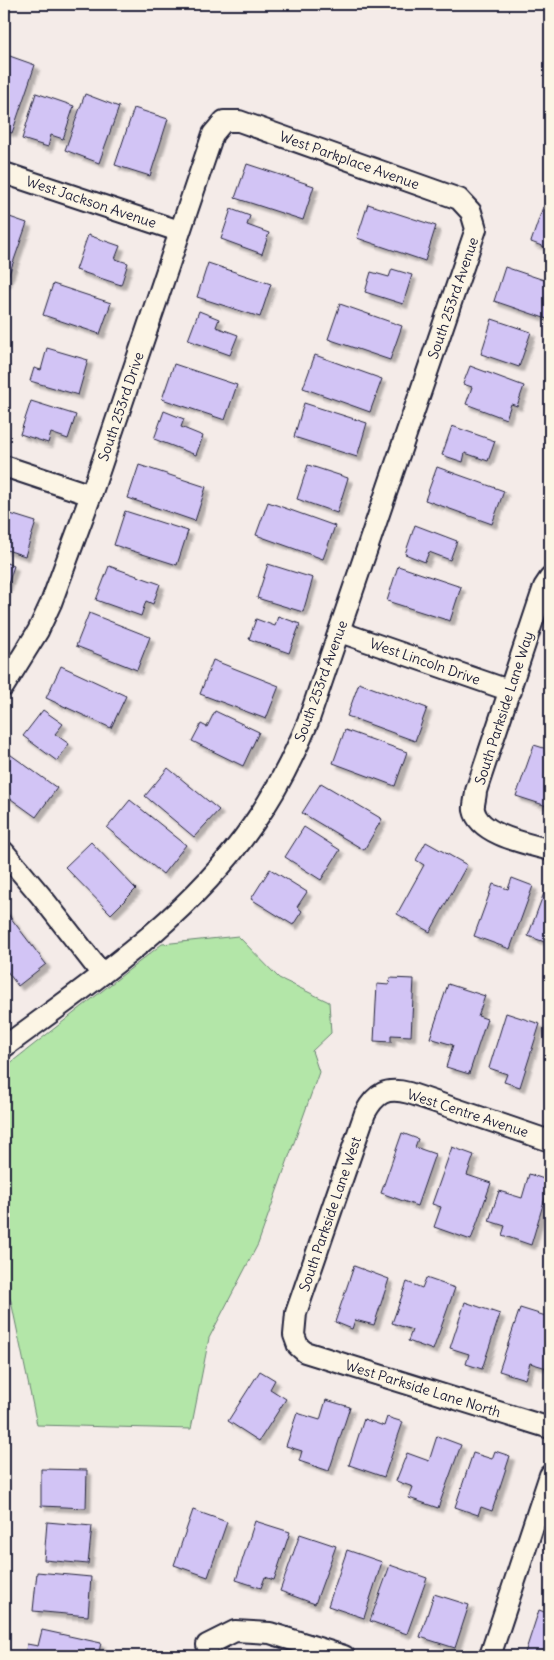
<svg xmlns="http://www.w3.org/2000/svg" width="554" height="1660" font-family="Delius,sans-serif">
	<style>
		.green { fill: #b3e6a8; stroke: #6a8472 }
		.building { fill: #d2c4f5; stroke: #22223b; filter: url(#shadow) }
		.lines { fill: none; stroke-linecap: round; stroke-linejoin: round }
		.street-casing { stroke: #22223b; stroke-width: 24 }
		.street { stroke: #fcf5e5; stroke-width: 20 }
		.labels { text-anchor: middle; stroke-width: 4.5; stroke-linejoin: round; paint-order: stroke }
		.street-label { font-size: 14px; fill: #22223b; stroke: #fcf5e5 }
	</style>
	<defs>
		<filter id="shadow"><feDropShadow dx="4.5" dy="4.5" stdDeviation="1" flood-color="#0004"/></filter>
	</defs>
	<rect width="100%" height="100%" fill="#f4ebe8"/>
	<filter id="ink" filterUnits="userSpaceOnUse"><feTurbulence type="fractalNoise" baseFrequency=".02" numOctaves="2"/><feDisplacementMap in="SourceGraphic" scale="10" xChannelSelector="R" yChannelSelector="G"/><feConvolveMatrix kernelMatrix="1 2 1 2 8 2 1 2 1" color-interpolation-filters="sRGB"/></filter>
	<g filter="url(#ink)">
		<!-- green -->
		<path class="green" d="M238 936 279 978 329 1002 331 1033 312 1051 319 1072 258 1244 209 1338 191 1429 37 1425 11 1301 4 1286V1068L162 944Z"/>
		<!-- building -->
		<path class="building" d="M4 54 35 65 12 133 4 130Z
			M36 93 74 106 63 139 51 135 48 147 22 139Z
			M85 94 119 107 99 163 65 150Z
			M134 108 168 119 150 176 115 165Z
			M247 164 314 186 303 220 235 198Z
			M368 204 436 226 425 261 357 238Z
			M543 207 550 210V249L531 242Z
			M231 209 250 216 247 225 269 233 262 254 221 239Z
			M4 215 27 223 6 283 4 282Z
			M88 235 120 246 115 259 128 263 121 285 76 270Z
			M208 263 271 284 260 317 197 297Z
			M505 267 550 282V320L494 301Z
			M392 269 412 275 403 304 365 292 371 272 389 277Z
			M53 284 111 303 100 334 43 315Z
			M340 304 402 326 390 360 328 339Z
			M199 311 219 319 216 327 238 335 230 355 188 340Z
			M492 319 531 332 519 367 481 354Z
			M47 348 88 360 78 395 30 381 34 368 41 370Z
			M315 355 382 379 370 412 303 388Z
			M174 364 237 385 225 420 162 399Z
			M470 366 524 386 517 406 511 404 506 419 466 404 472 387 463 384Z
			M31 401 76 415 68 439 51 433 48 443 20 434Z
			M304 403 367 423 357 457 294 437Z
			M164 411 184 419 181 427 203 436 196 455 154 439Z
			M452 426 495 441 488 461 465 453 463 462 442 455Z
			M139 465 206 487 195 521 128 498Z
			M308 465 348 478 337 513 297 499Z
			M437 467 504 491 492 524 425 500Z
			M268 502 335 526 323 559 256 535Z
			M125 511 188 531 177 565 114 545Z
			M4 512 36 522 25 556 4 549Z
			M415 525 457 541 450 560 429 552 425 562 405 554Z
			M4 562 14 566 4 596Z
			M268 564 313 578 303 612 257 598Z
			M109 566 160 584 153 604 146 601 141 616 96 600Z
			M398 566 461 587 450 621 387 601Z
			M89 613 150 637 137 670 76 646Z
			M278 616 300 624 289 653 249 639 256 619 275 626Z
			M213 660 279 686 266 719 200 694Z
			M61 666 126 696 111 728 46 698Z
			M359 683 427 708 415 741 347 716Z
			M43 710 63 724 55 734 69 744 57 761 23 736Z
			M215 711 259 732 243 766 192 741 201 724 207 727Z
			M345 730 407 752 395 786 333 763Z
			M534 745 550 750V807L516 796Z
			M4 750 57 788 36 817 4 794Z
			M168 768 219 810 194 837 145 796Z
			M321 783 382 819 364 850 302 813Z
			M130 800 186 845 163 874 107 828Z
			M304 827 340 850 321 880 285 857Z
			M91 842 136 889 111 914 65 867Z
			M426 842 467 865 430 932 397 914 424 865 416 860Z
			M270 869 307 892 297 907 302 911 293 925 251 899Z
			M512 878 533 886 510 949 474 936 493 884 508 889Z
			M544 893 550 895V944L528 936Z
			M4 909 46 964 18 986 4 967Z
			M390 978 414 979 411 1036 391 1035V1042L374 1041 377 984 389 985Z
			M448 984 485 996 478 1016 487 1019 469 1074 446 1067 453 1045 430 1038Z
			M506 1013 540 1024 520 1087 504 1082 507 1074 489 1068Z
			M402 1133 418 1139 415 1147 435 1154 417 1206 381 1193Z
			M452 1147 474 1155 467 1175 491 1183 471 1240 434 1227 441 1207 432 1204Z
			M529 1174 550 1181 531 1245 502 1235 505 1226 489 1221 499 1191 522 1198Z
			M354 1266 389 1279 374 1325 355 1320 352 1329 335 1322Z
			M426 1278 455 1288 433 1350 408 1341 412 1330 392 1323 407 1282 422 1288Z
			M465 1302 500 1314 482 1369 466 1364 469 1354 450 1348Z
			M520 1308 549 1317 545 1327 550 1329V1369L530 1363 525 1379 499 1371Z
			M260 1371 275 1380 270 1389 286 1399 259 1441 228 1421Z
			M326 1400 350 1407 329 1471 299 1461 302 1451 286 1446 297 1413 320 1420Z
			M387 1417 403 1422 384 1477 349 1465 364 1419 384 1426Z
			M437 1436 461 1445 438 1508 409 1498 413 1487 396 1481 407 1453 429 1461Z
			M495 1451 510 1456 492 1511 481 1507 478 1515 455 1507 473 1453 492 1459Z
			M41 1469 87 1470 86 1508 41 1506Z
			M193 1510 227 1522 208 1577 174 1565Z
			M255 1521 290 1532 274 1580 265 1577 261 1588 236 1580Z
			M47 1522 92 1526 88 1564 44 1560Z
			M300 1534 336 1546 315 1604 280 1591Z
			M347 1550 382 1562 364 1618 328 1606Z
			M390 1565 427 1578 407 1634 370 1621Z
			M37 1572 91 1577 88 1616 33 1611Z
			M434 1594 469 1605 455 1648 420 1637Z
			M539 1610 550 1614V1656H524Z
			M42 1630 101 1643 98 1656H25L27 1644 38 1646Z"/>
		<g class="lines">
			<!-- street casing -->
			<g class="street-casing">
				<g id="street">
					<path id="s1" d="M4 173 179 231"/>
					<path d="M4 466 91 495"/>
					<path d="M550 578 544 587 476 791C476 797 473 805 474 810 479 835 529 844 550 850"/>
					<path id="s2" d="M340 632 511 691"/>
					<path id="s3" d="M4 686 38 631 51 603 91 495 213 134 224 121H239L459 199 471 212 476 229 308 722C293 758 275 794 252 826 189 917 92 982 4 1047"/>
					<path d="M4 852 41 896 102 974"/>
					<path id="s4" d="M550 1141 409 1093C386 1087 376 1093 365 1113L296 1313 294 1335 298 1346 305 1352 550 1428"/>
					<path d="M207 1645 235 1631 270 1633 344 1656"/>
					<path d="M490 1656 550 1475"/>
				</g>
			</g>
			<!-- street -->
			<use href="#street" class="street"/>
		</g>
	</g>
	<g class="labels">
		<!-- street labels -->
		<g class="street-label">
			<text dy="5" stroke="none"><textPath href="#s3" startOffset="741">West Parkplace Avenue</textPath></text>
			<text dy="5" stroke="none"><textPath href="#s1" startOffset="92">West Jackson Avenue</textPath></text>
			<text transform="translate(453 298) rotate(-71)" y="5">South 253rd Avenue</text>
			<text dy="5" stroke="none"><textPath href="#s3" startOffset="304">South 253rd Drive</textPath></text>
			<text dy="5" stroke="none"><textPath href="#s2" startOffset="90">West Lincoln Drive</textPath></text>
			<text transform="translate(321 681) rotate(-70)" y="5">South 253rd Avenue</text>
			<text transform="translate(504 708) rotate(-72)" y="5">South Parkside Lane Way</text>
			<text transform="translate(468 1113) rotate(18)" y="5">West Centre Avenue</text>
			<text transform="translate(330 1214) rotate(-71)" y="5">South Parkside Lane West</text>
			<text dy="5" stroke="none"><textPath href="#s4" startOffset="581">West Parkside Lane North</textPath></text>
		</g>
	</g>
	<!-- margin -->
	<rect width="554" height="1660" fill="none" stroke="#fcf5e5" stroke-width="20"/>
	<rect x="10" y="10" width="534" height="1640" fill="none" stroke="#22223b" stroke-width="2" filter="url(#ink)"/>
</svg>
